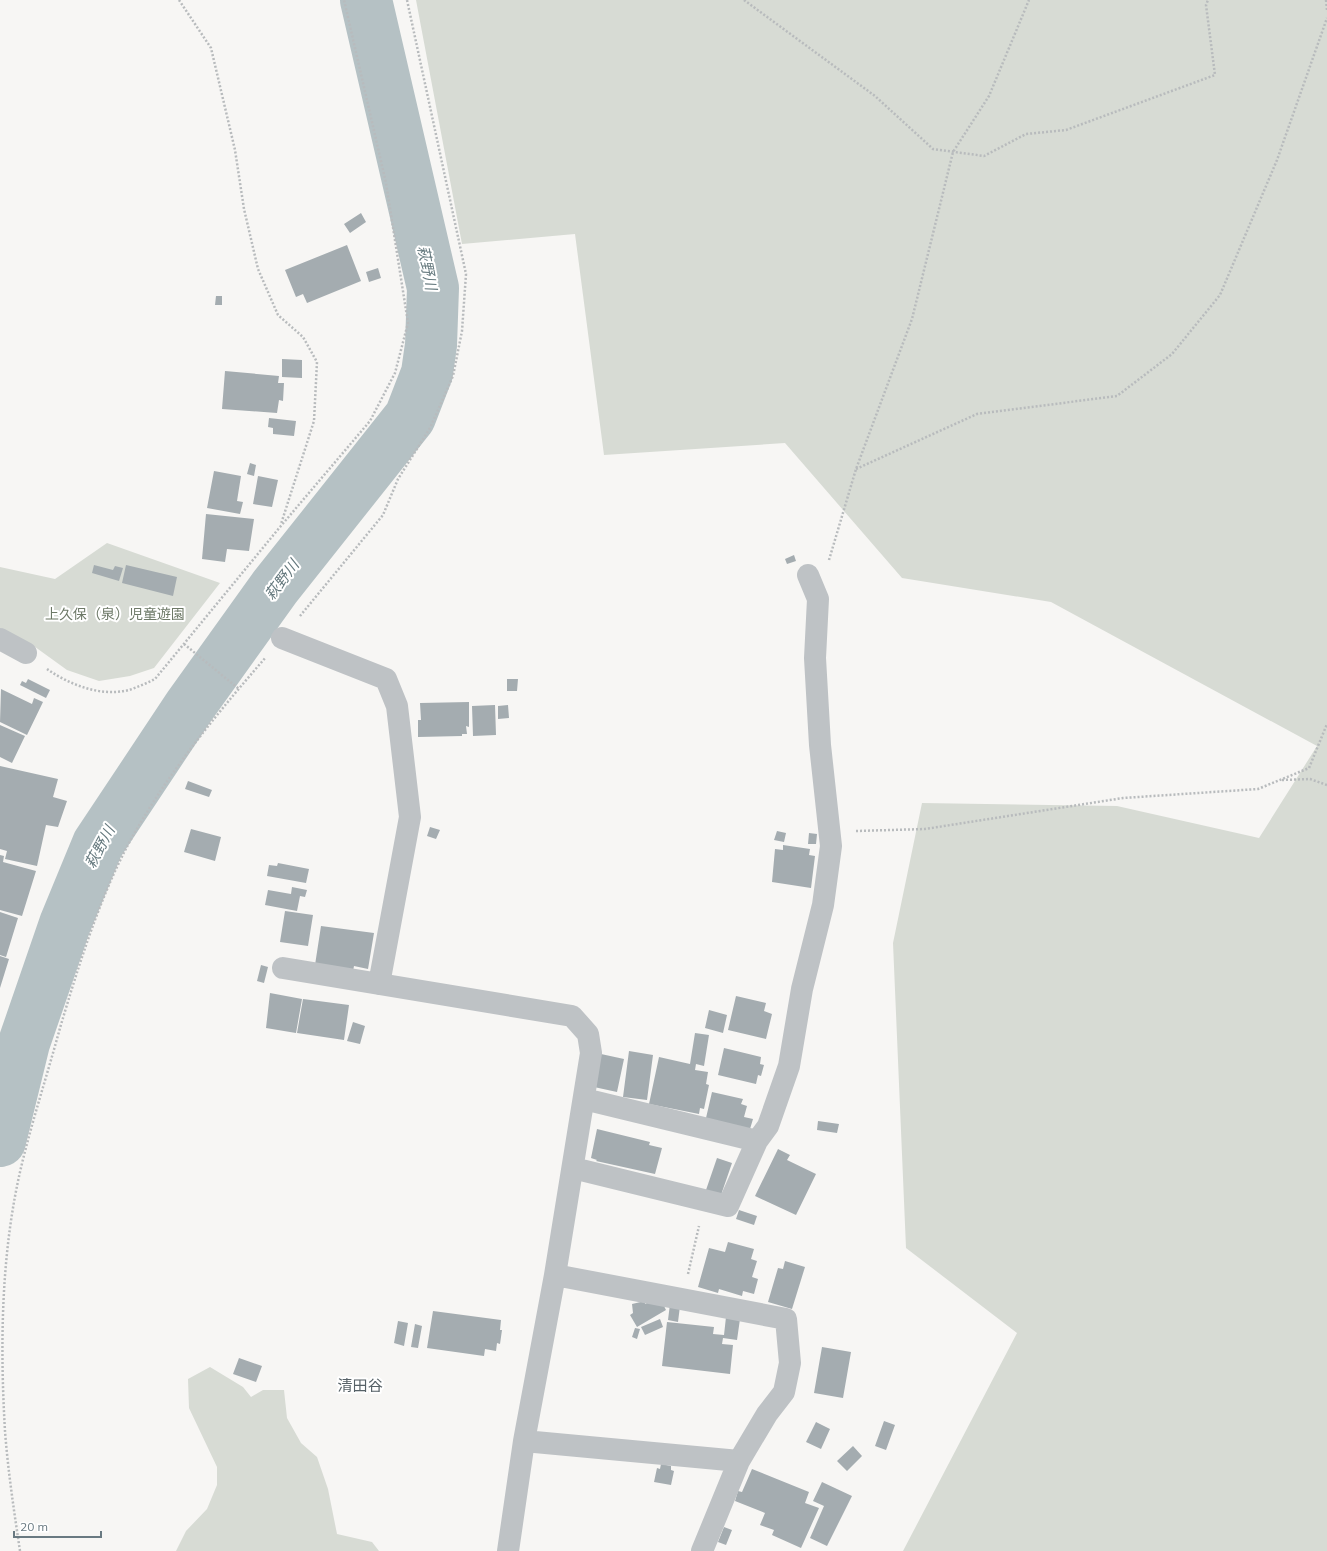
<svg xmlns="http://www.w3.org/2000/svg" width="1327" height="1551" font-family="Mulish,'Noto Sans JP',sans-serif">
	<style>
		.green { fill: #d7dbd4 }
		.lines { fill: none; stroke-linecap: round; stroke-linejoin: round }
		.river { stroke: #b5c1c4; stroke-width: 52 }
		.building { fill: #a4acb0 }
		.path { stroke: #b8bbbd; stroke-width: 2.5; stroke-dasharray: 2 2; stroke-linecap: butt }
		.street { stroke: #bec2c5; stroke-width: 22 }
		.labels { text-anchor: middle; stroke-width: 4; stroke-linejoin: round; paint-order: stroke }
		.park-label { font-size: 14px; fill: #6d7967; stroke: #fff }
		.water-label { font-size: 15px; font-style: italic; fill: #65797e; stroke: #fff }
		.neighbourhood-label { font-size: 15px; fill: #566167; stroke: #fff }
	</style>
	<rect width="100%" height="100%" fill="#f7f6f4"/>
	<!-- green -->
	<path class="green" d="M416 0H1327V1551H903L1017 1333 906 1248 893 943 922 803 1117 806 1259 838 1317 746 1051 602 902 578 785 443 604 455 575 234 462 244Z
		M107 543 220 583 154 668 130 676 99 681 67 670 31 644 0 628V567L55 579Z
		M210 1367 243 1387 251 1397 263 1390H284L287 1418 301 1443 317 1457 328 1489 337 1534 372 1542 379 1551H176L186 1531 207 1509 217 1485V1467L189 1408 188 1379Z"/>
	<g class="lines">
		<!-- river -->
		<path class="river" d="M0 1141 24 1043 65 924 98 844 189 707 275 587 410 417 427 373 431 345 433 288 366 0"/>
	</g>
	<!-- building -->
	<path class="building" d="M361 213 366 222 350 233 344 224Z
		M347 245 361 281 307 303 303 294 296 297 285 270Z
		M378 268 381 278 369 282 366 272Z
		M216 296H222V305H215Z
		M282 359 302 360V378L282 377Z
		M225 371 279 376 278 383H284L283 401 279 400 277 413 222 409Z
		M269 418 296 421 294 436 273 434V428L268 427Z
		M250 463 256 465 254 476 247 474Z
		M214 471 241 476 237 501 243 502 240 514 207 508Z
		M258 476 278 480 272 507 253 504Z
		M206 514 254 519 249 551 227 549 225 562 202 559Z
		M794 555 796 561 787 564 785 559Z
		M94 565 113 570 115 566 123 568 119 581 92 573Z
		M126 565 177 577 173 596 122 583Z
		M28 679 50 690 46 698 20 685 22 681 26 683Z
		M507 679H518L517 691H507Z
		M1 689 32 704 34 698 43 702 27 735 0 722Z
		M469 702V727L466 726 467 734H462V736L418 737V720H421L420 703Z
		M495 705 496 735 473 736 472 706Z
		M508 705 509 718 498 719V706Z
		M0 725 25 736 12 763 0 757Z
		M0 766 58 779 53 797 67 801 58 827 46 825 37 866 5 859 7 851 0 849Z
		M188 781 212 790 209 797 185 789Z
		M430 827 440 830 436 839 427 836Z
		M191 829 221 837 215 861 184 852Z
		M777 831 786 833 784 842 774 840Z
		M809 833 817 834 816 844H808Z
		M783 845 810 849 809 855 815 856 811 888 772 882 775 849 783 850Z
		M0 855 4 856 3 862 36 871 22 916 0 910Z
		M278 863 309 869 306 883 267 876 269 865 277 866Z
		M292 887 307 890 305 897 300 896 297 911 265 905 268 890 291 894Z
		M285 911 313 915 308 946 280 942Z
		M0 912 18 918 6 957 0 955Z
		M321 926 374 933 368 969 354 966 353 971 315 965Z
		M0 956 9 959 0 988Z
		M261 965 268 967 264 983 257 981Z
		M270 993 302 999 296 1033 266 1028Z
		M736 996 766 1003 764 1011 772 1014 766 1039 728 1030Z
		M303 999 349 1005 344 1040 297 1033Z
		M709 1010 727 1015 723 1033 705 1028Z
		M353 1022 365 1026 360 1044 347 1041Z
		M695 1033 709 1035 704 1066 696 1064 695 1070 708 1072 706 1084 709 1085 704 1109 700 1108 699 1114 649 1104 659 1057 690 1064Z
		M724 1048 761 1057 760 1064 764 1065 761 1076 758 1075 756 1084 718 1075Z
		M629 1051 653 1055 647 1100 623 1097Z
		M601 1054 624 1059 617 1092 594 1087Z
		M712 1092 743 1099 741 1104 747 1106 744 1117 753 1119 750 1129 706 1118Z
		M818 1121 839 1124 837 1133 817 1130Z
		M597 1129 650 1142 649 1145 662 1148 655 1174 596 1161 597 1160 591 1158Z
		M778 1149 790 1155 787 1160 816 1174 796 1215 755 1196Z
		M717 1158 732 1163 721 1195 706 1190Z
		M739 1210 757 1216 754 1225 736 1219Z
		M728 1242 754 1249 751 1259 757 1261 752 1277 758 1279 754 1294 743 1291 742 1296 719 1289 718 1293 698 1287 709 1248 725 1252Z
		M785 1261 805 1267 792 1309 768 1302 778 1268 783 1269Z
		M653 1300 663 1304 666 1310 637 1327 630 1315 633 1313 632 1304 645 1301V1304Z
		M670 1304 680 1306 678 1322 668 1320Z
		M433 1311 501 1320 500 1330H502L500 1344 497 1343 496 1351 485 1349 484 1356 427 1348Z
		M726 1317 740 1319 737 1340 723 1338 722 1344 733 1345 730 1374 662 1366 667 1322 714 1327 713 1334 724 1335Z
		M660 1319 663 1327 645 1335 641 1327Z
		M398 1321 408 1323 404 1346 394 1343Z
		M415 1324 422 1326 418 1348 411 1347Z
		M635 1328 640 1329 637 1339 632 1337Z
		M822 1347 851 1352 843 1398 814 1393Z
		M239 1358 262 1366 256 1382 233 1374Z
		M884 1421 895 1425 886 1450 875 1446Z
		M816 1422 830 1429 821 1449 806 1442Z
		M853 1446 862 1456 847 1471 837 1461Z
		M661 1464 671 1466V1470L674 1471 671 1485 654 1482 657 1468 660 1469Z
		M752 1469 809 1492 805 1503 819 1508 801 1548 772 1535 774 1530 760 1525 765 1513 735 1501 738 1491 742 1492Z
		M822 1482 852 1496 827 1546 810 1538 824 1506 813 1501Z
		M724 1527 732 1530 726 1545 718 1542Z"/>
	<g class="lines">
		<!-- path -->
		<path class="path" d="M179 0 211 48 235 150 244 209 258 269 278 315 303 337 317 362 314 421 281 524
			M744 0 875 96 933 149 984 156 1026 134 1066 130 1215 75 1206 5 1208 0
			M1326 0 1327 10
			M856 469 977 414 1117 396 1172 354 1220 295 1277 160 1327 18
			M829 560 856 469 912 319 953 152 989 96 1029 0
			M300 616 383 515 398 479 430 428 453 376 462 331 466 274 407 0
			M184 644 239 689
			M47 669C70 685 101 697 129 690 138 687 147 683 155 679L280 527 370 421 395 373 408 323 386 183 344 0
			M1282 780 1310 779 1327 785
			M856 831 925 829 1123 798 1258 789 1309 768 1327 724
			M688 1274 699 1226
			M20 1551C14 1511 8 1471 5 1431 0 1346 1 1256 20 1172 31 1124 47 1076 60 1028 80 961 104 882 141 822 176 763 221 709 266 657"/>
		<!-- street -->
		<path class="street" d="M282 638 386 679 397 706 410 817 379 984
			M0 639 26 653
			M283 968 572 1016 588 1034 591 1053 555 1275 524 1441 508 1551
			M584 1099 757 1141
			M573 1168 728 1206 757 1141 768 1126 789 1066 802 989 823 905 831 846 820 745 815 658 818 599 808 575
			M555 1275 786 1319 790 1363 784 1392 767 1414 739 1461 702 1551
			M524 1441 739 1461"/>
	</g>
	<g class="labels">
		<!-- park labels -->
		<g class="park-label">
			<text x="115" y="619">上久保（泉）児童遊園</text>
		</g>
		<!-- water labels -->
		<g class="water-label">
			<text transform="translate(427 268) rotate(79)" y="5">萩野川</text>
			<text transform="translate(282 580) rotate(-53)" y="5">萩野川</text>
			<text transform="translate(100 847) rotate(-62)" y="5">萩野川</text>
		</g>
		<!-- neighbourhood labels -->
		<g class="neighbourhood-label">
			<text x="360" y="1391">清田谷</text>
		</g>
	</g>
	<!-- scale -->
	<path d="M14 1531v6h87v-6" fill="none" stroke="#697981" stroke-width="2"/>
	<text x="20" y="1531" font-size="12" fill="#697981" stroke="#ffffff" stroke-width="3" paint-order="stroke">20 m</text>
</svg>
